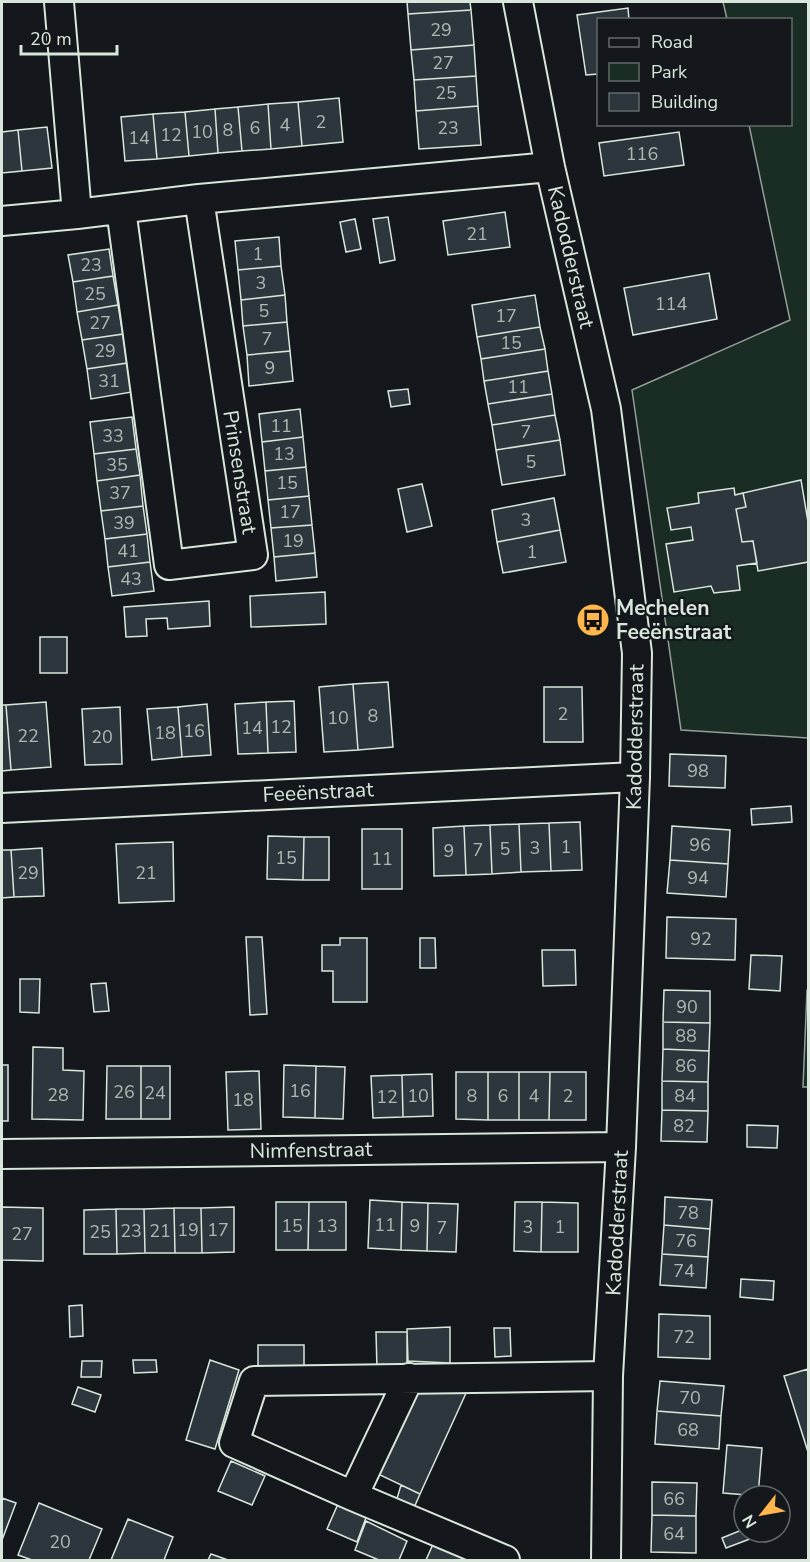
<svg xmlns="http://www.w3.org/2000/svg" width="810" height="1562" font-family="'Nunito Sans',sans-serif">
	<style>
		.green { fill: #1a2d24; stroke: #939e99; stroke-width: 1.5 }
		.building { fill: #2c363c; stroke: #d8e6dc; stroke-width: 1.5 }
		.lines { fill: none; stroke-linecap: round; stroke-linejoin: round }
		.street-casing { stroke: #d8e6dc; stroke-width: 32 }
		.street { stroke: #14181c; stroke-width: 28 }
		.labels { text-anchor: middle; stroke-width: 4.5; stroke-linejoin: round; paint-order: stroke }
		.number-label { font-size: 18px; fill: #adbab4 }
		.street-label { font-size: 21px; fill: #d8e6dc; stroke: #14181c }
		.poi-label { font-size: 21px; font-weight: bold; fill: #d8e6dc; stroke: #14181c; text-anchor: start }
	</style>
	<rect width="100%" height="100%" fill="#14181c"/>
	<!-- green -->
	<path class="green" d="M723 2H808V738L681 730 632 390 790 320 749 125 790 124V20L727 19Z
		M807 990H808V1087H803Z"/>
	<!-- building -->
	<path class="building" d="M407 2H470L471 10 408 14Z
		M628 8 629 20H598V74L586 75 577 15Z
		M471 10 474 45 411 50 408 14Z
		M474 45 476 76 414 80 411 50Z
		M476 76 478 106 416 111 414 80Z
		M339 98 343 142 302 146 298 102Z
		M298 102 302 146 271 149 268 104Z
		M268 104 271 149 242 151 238 107Z
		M478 106 481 145 419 149 416 111Z
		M238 107 242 151 218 153 215 109Z
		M215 109 218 153 189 156 185 112Z
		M185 112 189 156 157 159 153 114Z
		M153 114 157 159 125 161 121 117Z
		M47 127 52 168 22 171 18 130Z
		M18 130 22 171 2 173V132Z
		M679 132 684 165 604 176 599 143Z
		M505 212 510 247 448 255 443 221Z
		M388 217 395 260 380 263 373 219Z
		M355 219 361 249 346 252 340 222Z
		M279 237 281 266 238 270 235 241Z
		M109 249 113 276 73 282 68 255Z
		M281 266 285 295 241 300 238 270Z
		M709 273 717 319 633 335 624 288Z
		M113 276 118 305 77 312 73 282Z
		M285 295 287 322 243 326 241 300Z
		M535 295 540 327 477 337 472 305Z
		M118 305 123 334 82 340 77 312Z
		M287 322 290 351 247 355 243 326Z
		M540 327 545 349 481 359 477 337Z
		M123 334 127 363 87 369 82 340Z
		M545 349 548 371 484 381 481 359Z
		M290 351 293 381 249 386 247 355Z
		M127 363 132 392 91 399 87 369Z
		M548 371 552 394 488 404 484 381Z
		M408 389 410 404 391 407 388 391Z
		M552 394 555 415 492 425 488 404Z
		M300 409 303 437 262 442 259 414Z
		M555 415 560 440 496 450 492 425Z
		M132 417 136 449 94 454 90 422Z
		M303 437 306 467 265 471 262 442Z
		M560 440 565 475 502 485 496 450Z
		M136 449 140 475 97 481 94 454Z
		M306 467 309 496 268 500 265 471Z
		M140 475 143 506 101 511 97 481Z
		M801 480 808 522V562L758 571 753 541 742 542 736 509 746 507 743 493Z
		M422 484 432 526 407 532 398 489Z
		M734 488 735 495 743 493 746 507 736 509 742 542 753 541 757 563 737 566 740 590 714 593 711 586 674 592 666 544 693 540 691 527 671 530 667 508 699 503 698 493Z
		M309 496 312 525 271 528 268 500Z
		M554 498 560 530 497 542 492 510Z
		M143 506 147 534 105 539 101 511Z
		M312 525 315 553 274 557 271 528Z
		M560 530 566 562 503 573 497 542Z
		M147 534 150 562 108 567 105 539Z
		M315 553 317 577 276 581 274 557Z
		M150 562 154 591 112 596 108 567Z
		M325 592 326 624 251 627 250 596Z
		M209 601 210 626 168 629 167 618 146 619 147 636 126 637 124 607Z
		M40 637H67V673H40Z
		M388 682 393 747 358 750 353 684Z
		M353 684 358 750 324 752 319 687Z
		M544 687H582L583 742H544Z
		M294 701 296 752 268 753 266 702Z
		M46 702 51 767 11 770 6 705Z
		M266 702 268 753 238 754 235 704Z
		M207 704 211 755 182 757 178 707Z
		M2 705H6L11 770 2 771Z
		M120 707 122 764 85 765 82 709Z
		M178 707 182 757 152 760 147 709Z
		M670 754 726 756 725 788 669 786Z
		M791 806 792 822 752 825 751 809Z
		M580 822 582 870 551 871 549 823Z
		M549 823 551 871 521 872 519 824Z
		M519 824 521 872 492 874 490 825Z
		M490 825 492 874 466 875 464 826Z
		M464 826 466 875 434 876 433 828Z
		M672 826 730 830 728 864 670 860Z
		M362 829H402V889H362Z
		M268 836 304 837 303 880 267 879Z
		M304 837H329V880H303Z
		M173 842 174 901 119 903 116 844Z
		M42 848 44 896 14 897 11 850Z
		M2 850H11L14 897 2 898Z
		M670 860 728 864 726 897 667 893Z
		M667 917 736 919 735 960 666 958Z
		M246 937H262L267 1014 250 1015Z
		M340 938H367V1002H333V971H322V945H340Z
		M420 938H435L436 968H420Z
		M542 950H575L576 985 543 986Z
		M751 955 782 956 780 991 749 989Z
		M20 979H40L39 1013 20 1012Z
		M106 983 109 1011 94 1012 91 984Z
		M664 990 710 991V1023L663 1022Z
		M663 1022 710 1023 709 1051 663 1049Z
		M33 1047 63 1048V1070L84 1071 83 1120 32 1119Z
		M663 1049 709 1051 708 1082 662 1081Z
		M2 1065H8V1121H2Z
		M284 1065 316 1066 315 1118 283 1117Z
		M107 1066H141V1119H106Z
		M141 1066H170V1119H141Z
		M316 1066 345 1067 343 1119 315 1118Z
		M259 1071 261 1129 228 1130 226 1072Z
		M456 1072H488V1120L456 1119Z
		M488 1072H519V1120H488Z
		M519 1072H550L549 1120H519Z
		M550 1072H586V1120H549Z
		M432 1074 433 1116 403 1117 402 1075Z
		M402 1075 403 1117 373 1118 371 1076Z
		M662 1081 708 1082V1111L662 1110Z
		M662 1110 708 1111 707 1142 661 1141Z
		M747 1125 778 1126 777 1148 747 1147Z
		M665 1197 712 1200 710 1229 664 1225Z
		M370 1200 402 1202 401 1250 368 1248Z
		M276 1202H309L308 1250H276Z
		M309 1202H346V1250H308Z
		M402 1202 428 1203 427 1251 401 1250Z
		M515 1202H542L541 1252 514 1251Z
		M542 1202 578 1203V1252H541Z
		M428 1203 458 1204 456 1252 427 1251Z
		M2 1207 43 1208V1261L2 1260Z
		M234 1207V1252L202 1253 201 1208Z
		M174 1208H201L202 1253H175Z
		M174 1208 175 1253H145L144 1209Z
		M116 1209H144L145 1253 117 1254Z
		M116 1209 117 1254H84V1210Z
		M664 1225 710 1229 708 1257 662 1254Z
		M662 1254 708 1257 706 1288 660 1285Z
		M741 1279 774 1281 773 1300 740 1297Z
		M82 1305 83 1336 70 1337 69 1306Z
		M659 1314 710 1316V1359L658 1357Z
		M450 1327V1363L408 1361 407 1329Z
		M494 1328H510L511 1356 495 1357Z
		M376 1332H407V1368L377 1369Z
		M258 1345H304V1375L258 1374Z
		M133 1360H156L157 1372 134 1373Z
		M210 1360 239 1370 215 1449 186 1440Z
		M82 1361H102L101 1377H81Z
		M808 1369V1452L784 1376Z
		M660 1381 724 1386 721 1416 657 1411Z
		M78 1387 101 1395 95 1412 72 1404Z
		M467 1391 420 1494 378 1474 415 1392Z
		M657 1411 721 1416 719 1449 655 1444Z
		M727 1445 762 1448 758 1496 723 1493Z
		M231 1461 265 1476 252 1505 218 1491Z
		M652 1482 697 1483 696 1516 652 1515Z
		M401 1485 420 1494 413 1510 396 1502Z
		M2 1498 16 1503 2 1540Z
		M39 1503 102 1529 89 1560H32L18 1555Z
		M338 1504 367 1515 357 1542 327 1529Z
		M652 1515 696 1516V1553L651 1552Z
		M128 1519 173 1537 164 1560H111Z
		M366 1521 407 1541 399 1560H379L355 1550Z
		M744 1529V1532H753L755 1537 726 1548 722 1538Z
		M434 1542 475 1560H426Z
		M211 1554 228 1560H208Z"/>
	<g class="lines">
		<!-- street casing -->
		<g class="street-casing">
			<path id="street" d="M59 2 77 214
				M518 2 550 167 606 409 637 653 635 777 621 1147 608 1376 606 1560
				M121 209 169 565 253 555 199 199
				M2 221 77 214 199 199 550 167
				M2 808 635 777
				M2 1154 621 1147
				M353 1496 409 1378
				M505 1560 353 1496 234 1443 254 1381 608 1376"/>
		</g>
		<!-- street -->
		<use href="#street" class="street"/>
	</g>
	<!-- icons -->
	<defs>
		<g id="bus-disc" transform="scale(1.725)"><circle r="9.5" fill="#ffb74d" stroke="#14181c"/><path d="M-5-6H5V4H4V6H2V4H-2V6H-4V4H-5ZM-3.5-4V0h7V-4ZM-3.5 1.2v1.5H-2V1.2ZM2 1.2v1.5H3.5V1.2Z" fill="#111"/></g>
	</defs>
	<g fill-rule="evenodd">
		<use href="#bus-disc" x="593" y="620"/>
	</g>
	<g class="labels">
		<!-- number labels -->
		<g class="number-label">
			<text x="441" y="36">29</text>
			<text x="443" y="69">27</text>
			<text x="446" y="99">25</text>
			<text x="321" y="128">2</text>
			<text x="285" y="131">4</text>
			<text x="255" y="134">6</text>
			<text x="448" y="134">23</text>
			<text x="228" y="136">8</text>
			<text x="202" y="138">10</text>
			<text x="171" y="141">12</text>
			<text x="139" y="144">14</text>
			<text x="642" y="160">116</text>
			<text x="477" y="240">21</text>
			<text x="258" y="260">1</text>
			<text x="91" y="271">23</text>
			<text x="261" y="289">3</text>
			<text x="95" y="300">25</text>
			<text x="671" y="310">114</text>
			<text x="264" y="317">5</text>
			<text x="506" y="322">17</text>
			<text x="100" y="329">27</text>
			<text x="267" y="345">7</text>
			<text x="511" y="349">15</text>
			<text x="105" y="357">29</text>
			<text x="270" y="374">9</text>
			<text x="109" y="387">31</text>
			<text x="518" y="393">11</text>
			<text x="281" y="432">11</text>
			<text x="526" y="438">7</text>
			<text x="113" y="442">33</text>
			<text x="284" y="460">13</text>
			<text x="531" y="468">5</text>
			<text x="117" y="471">35</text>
			<text x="287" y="489">15</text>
			<text x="120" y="499">37</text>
			<text x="290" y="518">17</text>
			<text x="526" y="526">3</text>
			<text x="124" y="529">39</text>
			<text x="293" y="547">19</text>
			<text x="128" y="557">41</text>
			<text x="532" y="558">1</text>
			<text x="131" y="585">43</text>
			<text x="563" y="720">2</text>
			<text x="373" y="722">8</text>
			<text x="338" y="724">10</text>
			<text x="281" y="733">12</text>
			<text x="252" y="734">14</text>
			<text x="194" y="737">16</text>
			<text x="165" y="739">18</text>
			<text x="28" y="742">22</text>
			<text x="102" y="743">20</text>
			<text x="698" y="777">98</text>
			<text x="700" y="851">96</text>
			<text x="566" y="853">1</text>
			<text x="535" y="854">3</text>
			<text x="505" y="855">5</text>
			<text x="478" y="856">7</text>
			<text x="449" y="857">9</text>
			<text x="286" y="864">15</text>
			<text x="382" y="865">11</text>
			<text x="28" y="879">29</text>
			<text x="146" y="879">21</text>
			<text x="698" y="884">94</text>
			<text x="701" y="945">92</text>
			<text x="687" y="1013">90</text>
			<text x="686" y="1042">88</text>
			<text x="686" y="1072">86</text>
			<text x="300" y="1097">16</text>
			<text x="124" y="1098">26</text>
			<text x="155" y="1099">24</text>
			<text x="58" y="1101">28</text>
			<text x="418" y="1102">10</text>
			<text x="472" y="1102">8</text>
			<text x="503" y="1102">6</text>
			<text x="534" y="1102">4</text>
			<text x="568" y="1102">2</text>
			<text x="685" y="1102">84</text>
			<text x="387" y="1103">12</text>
			<text x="243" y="1106">18</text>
			<text x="684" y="1132">82</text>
			<text x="688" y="1219">78</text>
			<text x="385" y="1231">11</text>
			<text x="292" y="1232">15</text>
			<text x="327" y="1232">13</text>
			<text x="415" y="1232">9</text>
			<text x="528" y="1233">3</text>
			<text x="560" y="1233">1</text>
			<text x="442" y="1234">7</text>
			<text x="188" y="1236">19</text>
			<text x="218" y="1236">17</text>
			<text x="131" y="1237">23</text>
			<text x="160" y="1237">21</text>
			<text x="100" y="1238">25</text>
			<text x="22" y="1240">27</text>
			<text x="686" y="1247">76</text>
			<text x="684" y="1277">74</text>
			<text x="684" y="1343">72</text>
			<text x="690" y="1404">70</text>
			<text x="688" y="1436">68</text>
			<text x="674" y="1505">66</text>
			<text x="674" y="1540">64</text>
			<text x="60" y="1548">20</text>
		</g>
		<!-- street labels -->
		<g class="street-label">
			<text transform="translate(571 257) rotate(77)" y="7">Kadodderstraat</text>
			<text transform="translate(240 472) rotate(81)" y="7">Prinsenstraat</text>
			<text transform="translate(635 737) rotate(-89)" y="7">Kadodderstraat</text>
			<text transform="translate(318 792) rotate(-3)" y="7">Feeënstraat</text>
			<text transform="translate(311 1150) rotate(-1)" y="7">Nimfenstraat</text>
			<text transform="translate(617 1223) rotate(-87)" y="7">Kadodderstraat</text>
		</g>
		<!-- poi labels -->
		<g class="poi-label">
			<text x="616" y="615">Mechelen<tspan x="616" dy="24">Feeënstraat</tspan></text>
		</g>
	</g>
	<!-- border -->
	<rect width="810" height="1562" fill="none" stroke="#d8e6dc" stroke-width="6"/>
	<!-- legend -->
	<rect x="597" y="18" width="195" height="108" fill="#14181c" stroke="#626a69" stroke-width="1.5"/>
	<rect x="609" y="38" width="30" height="9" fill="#14181c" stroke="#626a69" stroke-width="1.5"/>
	<text x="651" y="48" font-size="18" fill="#d8e6dc">Road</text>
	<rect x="609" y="63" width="30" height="18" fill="#1a2d24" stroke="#626a69" stroke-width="1.5"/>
	<text x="651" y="78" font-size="18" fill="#d8e6dc">Park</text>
	<rect x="609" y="93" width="30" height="18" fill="#2c363c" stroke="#626a69" stroke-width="1.5"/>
	<text x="651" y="108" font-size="18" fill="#d8e6dc">Building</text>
	<!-- north arrow -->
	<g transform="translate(762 1514) rotate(239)"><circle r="28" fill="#14181c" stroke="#626a69" stroke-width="1.5"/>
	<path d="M0-4.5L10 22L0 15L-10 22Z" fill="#ffb74d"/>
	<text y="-9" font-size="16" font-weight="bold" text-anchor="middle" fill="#d8e6dc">N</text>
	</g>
	<!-- scale -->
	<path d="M21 45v9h96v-9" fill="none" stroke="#d8e6dc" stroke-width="3"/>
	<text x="30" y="45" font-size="18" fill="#d8e6dc" stroke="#14181c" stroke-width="4.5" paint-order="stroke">20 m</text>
</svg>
